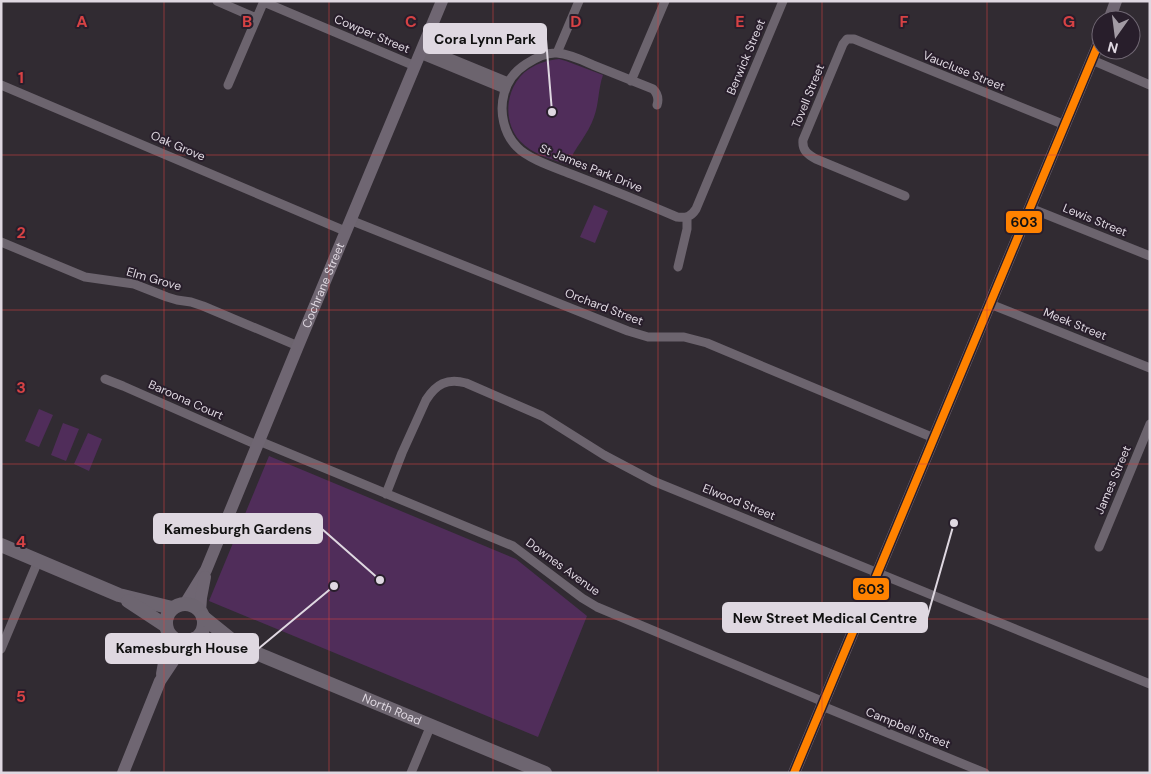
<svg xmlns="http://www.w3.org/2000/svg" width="1151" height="774" font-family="'DM Sans',sans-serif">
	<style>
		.green { fill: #502d5a }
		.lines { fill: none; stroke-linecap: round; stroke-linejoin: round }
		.street { stroke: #6c646e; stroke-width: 9 }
		.secondary { stroke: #6f6672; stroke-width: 12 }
		.primary { stroke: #6d6570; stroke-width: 14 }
		.bus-1-casing { stroke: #281e2b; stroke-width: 11 }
		.bus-1 { stroke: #ff8200; stroke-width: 8 }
		.grid { fill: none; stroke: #d74244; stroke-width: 1; stroke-opacity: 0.55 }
		.labels { text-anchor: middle; stroke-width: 4; stroke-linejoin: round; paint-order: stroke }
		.street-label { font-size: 12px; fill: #dfd8e1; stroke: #281e2b }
		.grid-label { font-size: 16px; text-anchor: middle; font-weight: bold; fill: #d74244; stroke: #281e2b; stroke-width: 4; stroke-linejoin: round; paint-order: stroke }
		.leader { fill: none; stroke: #dfd8e1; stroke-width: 2 }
		.callout-dot { fill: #dfd8e1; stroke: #281e2b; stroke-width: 2 }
		.callout { fill: #dfd8e1; stroke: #dfd8e1; stroke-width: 2 }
		.callout-label { font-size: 14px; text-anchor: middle; font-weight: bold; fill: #111 }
		.line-badge { stroke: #281e2b; stroke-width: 2 }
		.pale-badge-label { font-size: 14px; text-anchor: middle; font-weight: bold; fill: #111 }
	</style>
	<rect width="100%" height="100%" fill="#312b32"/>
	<!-- green -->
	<path class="green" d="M559 59 566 61 603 75C598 89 599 104 594 117 588 135 574 148 568 165 551 159 532 154 520 141 501 120 506 84 529 69 538 63 548 60 559 59Z
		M594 205 608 211 595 243 580 237Z
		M39 409 53 415 39 447 25 441Z
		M63 423 79 429 66 461 51 455Z
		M88 433 102 439 89 471 74 464Z
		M269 456 516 559 587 616 538 737 209 601Z"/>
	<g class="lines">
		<!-- street -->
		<path class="street" d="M217 1 256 18
			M264 2 415 66
			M423 47 508 82
			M557 53 579 1
			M420 54 505 89
			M1092 60 1150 85
			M631 81 665 1
			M1 85 345 231
			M228 85 264 1
			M657 105C659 99 658 94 653 89 633 81 613 73 593 65 582 60 570 54 557 53 546 52 535 58 526 64 515 71 507 82 504 94 499 112 504 134 517 147 528 159 556 168 571 174 607 188 642 202 677 217 686 218 691 217 696 209L783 1
			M905 196 816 159C807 154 802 150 803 140L843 44 847 39H854L1065 125
			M1030 208 1150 256
			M350 220 628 331 648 337H684L707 343 934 438
			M1 242 85 277 134 284 167 297 177 300 191 302 203 306 298 346
			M678 267 687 229V218
			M990 304 1150 368
			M105 379 123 386 257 445
			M259 441 513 546 582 598 597 607 824 702
			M386 494 402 453 426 400C436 384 447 378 466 383L542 416 604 455 653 481 1150 684
			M1099 547 1150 424
			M1 649 38 561
			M822 706 985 773
			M411 773 431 725"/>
		<!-- secondary -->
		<g class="secondary">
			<path d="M1109 20 1116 1"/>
			<path id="s1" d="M185 604 206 570 298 346 442 1"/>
			<path d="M200 612 201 598 205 577"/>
			<path d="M162 674 169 634"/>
			<path d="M123 773 160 681 186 642"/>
			<path d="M794 773 1101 38"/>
		</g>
		<!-- primary -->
		<g class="primary">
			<path d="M1 545 119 595 172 608"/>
			<path d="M128 601 166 626"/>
			<circle cx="185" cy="623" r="19"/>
			<path d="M203 617 239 646"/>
			<path id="s2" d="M194 639 239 646 545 773"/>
		</g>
		<!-- bus-1 casing -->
		<g class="bus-1-casing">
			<path id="bus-1" d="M794 773 1101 38"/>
		</g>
		<!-- bus-1 -->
		<use href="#bus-1" class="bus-1"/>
	</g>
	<!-- grid -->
	<path class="grid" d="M164 1V773M329 1V773M493 1V773M658 1V773M822 1V773M987 1V773M1 155H1150M1 310H1150M1 464H1150M1 619H1150"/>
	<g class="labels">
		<!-- street labels -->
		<g class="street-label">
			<text transform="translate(372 34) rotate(23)" y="4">Cowper Street</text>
			<text transform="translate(746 57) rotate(-67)" y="4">Berwick Street</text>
			<text transform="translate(964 71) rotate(22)" y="4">Vaucluse Street</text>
			<text transform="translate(808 96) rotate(-68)" y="4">Tovell Street</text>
			<text transform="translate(178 146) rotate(23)" y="4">Oak Grove</text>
			<text transform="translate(591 168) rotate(22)" y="4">St James Park Drive</text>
			<text transform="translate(1095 220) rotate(22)" y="4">Lewis Street</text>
			<text transform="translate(154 279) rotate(16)" y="4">Elm Grove</text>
			<text dy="4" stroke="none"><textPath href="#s1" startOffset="348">Cochrane Street</textPath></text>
			<text transform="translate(604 307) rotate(21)" y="4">Orchard Street</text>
			<text transform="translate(1075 324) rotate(22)" y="4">Meek Street</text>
			<text transform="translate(186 400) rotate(24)" y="4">Baroona Court</text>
			<text transform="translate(1113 480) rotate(-67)" y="4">James Street</text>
			<text transform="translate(739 502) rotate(22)" y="4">Elwood Street</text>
			<text transform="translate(563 567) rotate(36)" y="4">Downes Avenue</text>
			<text dy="4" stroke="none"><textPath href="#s2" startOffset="211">North Road</textPath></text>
			<text transform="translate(908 728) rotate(22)" y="4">Campbell Street</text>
		</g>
	</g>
	<g class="grid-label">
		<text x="82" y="27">A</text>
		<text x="247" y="27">B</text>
		<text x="411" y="27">C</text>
		<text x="576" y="27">D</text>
		<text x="740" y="27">E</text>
		<text x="904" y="27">F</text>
		<text x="1069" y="27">G</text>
		<text x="21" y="83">1</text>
		<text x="21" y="238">2</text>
		<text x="21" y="393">3</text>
		<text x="21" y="547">4</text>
		<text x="21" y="702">5</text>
	</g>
	<!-- callouts -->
	<path class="leader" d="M552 112L546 39M380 580L322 529M954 523L927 618M334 586L258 649"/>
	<g class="callout-dot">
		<circle cx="552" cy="112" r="5"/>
		<circle cx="380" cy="580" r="5"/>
		<circle cx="954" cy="523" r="5"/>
		<circle cx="334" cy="586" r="5"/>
	</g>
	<g class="callout">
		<rect x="424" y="24" width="122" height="29" rx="5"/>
		<rect x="154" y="514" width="168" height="29" rx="5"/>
		<rect x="723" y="603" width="204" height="29" rx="5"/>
		<rect x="106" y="634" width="152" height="29" rx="5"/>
	</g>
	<g class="callout-label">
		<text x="485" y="44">Cora Lynn Park</text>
		<text x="238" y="534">Kamesburgh Gardens</text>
		<text x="825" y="623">New Street Medical Centre</text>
		<text x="182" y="653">Kamesburgh House</text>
	</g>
	<g class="line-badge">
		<rect x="1005" y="210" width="38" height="24" rx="5" fill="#ff8200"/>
		<rect x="852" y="577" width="38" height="24" rx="5" fill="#ff8200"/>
	</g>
	<g class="pale-badge-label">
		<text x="1024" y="227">603</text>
		<text x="871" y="594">603</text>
	</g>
	<!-- border -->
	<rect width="1151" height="774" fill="none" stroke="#dfd8e1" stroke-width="5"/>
	<!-- north arrow -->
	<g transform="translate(1116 35) rotate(194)"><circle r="24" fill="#281e2b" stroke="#716874"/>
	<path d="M0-4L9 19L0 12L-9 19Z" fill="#a29ba4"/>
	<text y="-8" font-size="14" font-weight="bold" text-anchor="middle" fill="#dfd8e1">N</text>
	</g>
</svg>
